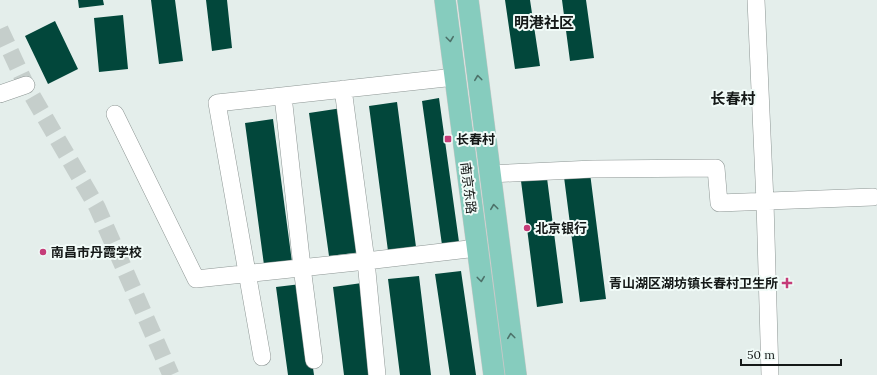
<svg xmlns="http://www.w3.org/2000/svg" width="877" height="375" font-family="Lora,'Noto Sans SC',serif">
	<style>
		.building { fill: #02473b }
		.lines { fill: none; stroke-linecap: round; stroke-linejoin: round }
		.minor-tunnel { stroke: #c5cecb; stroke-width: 17; stroke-dasharray: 17 8; stroke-linecap: butt }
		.minor-casing { stroke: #8d9694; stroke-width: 18 }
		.major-casing { stroke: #c7c8c7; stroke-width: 22 }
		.minor { stroke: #fff; stroke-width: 17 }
		.major { stroke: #86ccbe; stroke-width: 21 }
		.oneway { stroke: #4d726a }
		.poi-dot { fill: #c53c78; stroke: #f1fbf8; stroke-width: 1.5 }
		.labels { text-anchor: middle; stroke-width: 4; stroke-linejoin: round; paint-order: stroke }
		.poi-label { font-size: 13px; font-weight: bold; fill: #141817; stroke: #f1fbf8; text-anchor: start }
		.street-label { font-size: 13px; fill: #141817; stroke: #f1fbf8 }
		.quarter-label { font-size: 15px; font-weight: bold; fill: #141817; stroke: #f1fbf8 }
	</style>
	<rect width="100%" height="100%" fill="#e4eeeb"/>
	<!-- building -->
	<path class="building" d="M78 0H103L104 5 79 8Z
		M151 0H175L183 61 159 64Z
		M206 0H227L232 48 212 51Z
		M505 0H530L540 66 515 69Z
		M562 0H586L594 58 570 61Z
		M123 15 128 69 99 72 94 18Z
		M55 21 78 69 48 84 25 36Z
		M439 98 459 242 442 245 422 101Z
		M397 102 416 247 388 251 369 106Z
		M342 108 362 252 329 256 309 113Z
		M273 119 292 262 264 265 245 123Z
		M590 173 606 299 580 302 564 177Z
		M547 178 563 303 537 307 521 181Z
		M461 271 476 375H450L435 274Z
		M419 276 431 375H400L388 279Z
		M362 283 374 375H344L333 287Z
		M301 284 314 375H288L276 287Z"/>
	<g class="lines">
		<!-- minor-tunnel -->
		<path class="minor-tunnel" d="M0 29 26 85 97 207 171 375"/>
		<!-- minor casing -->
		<g class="minor-casing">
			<path id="minor" d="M756 0 765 202 770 375
				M343 89 366 261 377 375
				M0 94 26 85
				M283 96 302 267 314 360
				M115 114 196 279 366 261 477 248
				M490 174 593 169 716 168 719 203 873 197
				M262 357 217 103 455 77"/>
		</g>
		<!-- major casing -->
		<g class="major-casing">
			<path id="major" d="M445 0 494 375
				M468 0 516 375"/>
		</g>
		<!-- minor -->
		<use href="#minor" class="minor"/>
		<!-- major -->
		<use href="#major" class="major"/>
	</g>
	<!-- one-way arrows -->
	<defs><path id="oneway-chevron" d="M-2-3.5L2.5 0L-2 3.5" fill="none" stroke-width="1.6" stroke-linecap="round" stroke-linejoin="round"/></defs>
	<g class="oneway">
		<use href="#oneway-chevron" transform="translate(450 39) rotate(83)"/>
		<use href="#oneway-chevron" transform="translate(478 78) rotate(-97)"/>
		<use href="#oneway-chevron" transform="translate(494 207) rotate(-97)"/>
		<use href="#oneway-chevron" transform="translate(481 279) rotate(83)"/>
		<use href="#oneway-chevron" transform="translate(511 336) rotate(-97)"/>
	</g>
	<!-- markers -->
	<g class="poi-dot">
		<rect x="444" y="135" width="8" height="8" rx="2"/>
		<circle cx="527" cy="228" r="4"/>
		<circle cx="43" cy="252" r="4"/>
		<path d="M785 277h4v4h4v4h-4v4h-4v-4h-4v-4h4z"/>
	</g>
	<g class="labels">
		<!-- poi labels -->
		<g class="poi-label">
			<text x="456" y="144">长春村</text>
			<text x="535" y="233">北京银行</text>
			<text x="51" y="257">南昌市丹霞学校</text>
			<text x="778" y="288" text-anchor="end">青山湖区湖坊镇长春村卫生所</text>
		</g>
		<!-- street labels -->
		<g class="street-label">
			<text transform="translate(469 188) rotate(83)" y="5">南京东路</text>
		</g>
		<!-- quarter labels -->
		<g class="quarter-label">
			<text x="544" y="28">明港社区</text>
			<text x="733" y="104">长春村</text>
		</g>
	</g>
	<!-- scale -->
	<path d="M741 359v6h100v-6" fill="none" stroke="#141817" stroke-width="2"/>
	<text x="747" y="359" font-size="12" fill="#141817" stroke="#f1fbf8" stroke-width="3" paint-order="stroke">50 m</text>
</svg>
